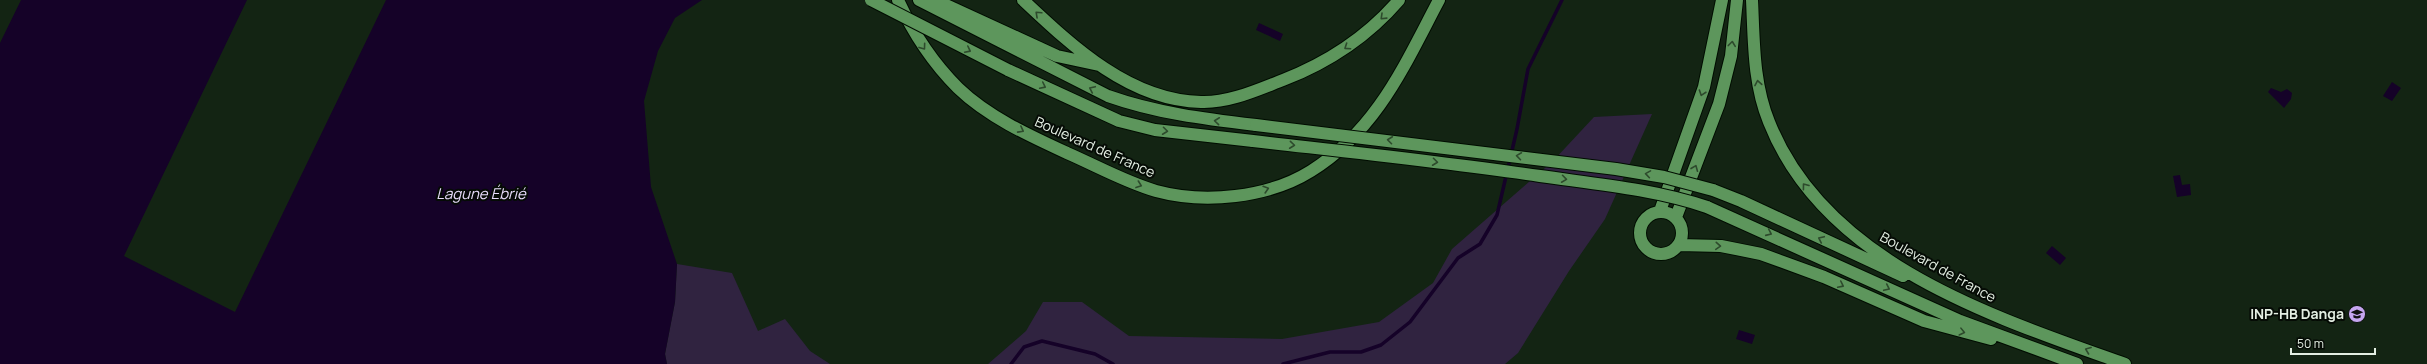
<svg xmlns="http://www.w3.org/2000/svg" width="2427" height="364" font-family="Manrope,sans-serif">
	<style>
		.green { fill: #302340 }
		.water { fill: #150228 }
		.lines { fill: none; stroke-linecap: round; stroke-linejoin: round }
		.stream { stroke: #150228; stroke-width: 3.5 }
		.major-casing { stroke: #010d01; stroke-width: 14 }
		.major { stroke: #5d965c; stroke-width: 12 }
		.major-bridge-casing { stroke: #010d01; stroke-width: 14; stroke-linecap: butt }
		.major-bridge { stroke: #5d965c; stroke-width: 12 }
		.oneway { stroke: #2d4a2c }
		.labels { text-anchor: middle; stroke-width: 4; stroke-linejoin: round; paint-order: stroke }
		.street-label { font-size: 14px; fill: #e4efe3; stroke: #050b05 }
		.poi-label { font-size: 14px; font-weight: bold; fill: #e4efe3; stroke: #050b05; text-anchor: end }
		.water-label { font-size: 15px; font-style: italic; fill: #e6daf9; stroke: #050b05 }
	</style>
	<rect width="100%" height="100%" fill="#132413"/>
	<!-- green -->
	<path class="green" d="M1652 114 1605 219 1569 271 1518 353 1505 364H988L1026 331 1043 302H1082L1129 336 1282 339 1379 322 1433 283 1452 249 1553 161 1594 117Z
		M677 264 732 273 758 331 785 319 810 351 830 364H667L665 354 675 302Z"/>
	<!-- water -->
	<path class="water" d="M21 0H247L124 256 235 312 386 0H702L675 18 658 51 644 101 651 187 677 264 675 302 665 354 667 364H0V43Z
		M1259 23 1283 34 1280 41 1256 30Z
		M2392 82 2401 88 2392 101 2383 96Z
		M2271 88 2281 92 2287 89 2292 93 2291 99 2284 108 2268 92Z
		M2180 175 2182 185 2190 184 2191 195 2177 197 2173 176Z
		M2052 246 2066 258 2060 265 2046 253Z
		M1739 330 1755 335 1752 344 1736 339Z"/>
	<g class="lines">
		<!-- stream -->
		<path class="stream" d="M1011 364 1024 347 1042 341 1095 354 1113 364
			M1283 364 1330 352H1361L1381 345 1410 322 1458 258 1480 244 1497 215 1517 129 1528 69 1562 0"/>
		<!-- major casing -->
		<g class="major-casing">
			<path id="major" d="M898 0C913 33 932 62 958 88 988 117 1030 136 1067 153 1097 166 1125 182 1156 191 1204 204 1268 198 1311 171 1377 130 1404 66 1439 0
				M919 0 1108 96C1156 113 1205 119 1256 125
				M935 0 1057 56 1099 65
				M1023 0C1072 46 1130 101 1201 102 1229 103 1257 90 1283 80 1327 63 1368 36 1399 0
				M1752 0C1754 41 1753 83 1769 122 1825 264 1994 317 2125 364
				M1008 70 1119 121 1155 130 1253 141
				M1713 190 1741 201 1903 276
				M1707 207 1960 321 2077 364
				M1660 211 1704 87 1722 0
				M1640 233a21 21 0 1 1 42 0a21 21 0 1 1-42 0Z
				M1676 217 1719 104 1731 56 1737 0
				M1679 245 1721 246 1761 254 1824 277 1924 321 1991 339"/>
		</g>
		<!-- major -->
		<use href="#major" class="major"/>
		<!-- major-bridge casing -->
		<g class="major-bridge-casing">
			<path id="major-bridge" d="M871 0 1008 70
				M1256 125 1616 169 1664 177 1713 190
				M1253 141C1349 152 1445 162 1540 176 1596 184 1653 189 1707 207"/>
		</g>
		<!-- major-bridge -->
		<use href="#major-bridge" class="major-bridge"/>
	</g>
	<!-- one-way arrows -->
	<defs><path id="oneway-chevron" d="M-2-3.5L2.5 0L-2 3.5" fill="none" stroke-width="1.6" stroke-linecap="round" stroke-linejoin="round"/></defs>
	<g class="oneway">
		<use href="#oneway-chevron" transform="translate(1038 14) rotate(-137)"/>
		<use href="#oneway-chevron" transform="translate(1383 17) rotate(136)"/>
		<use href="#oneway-chevron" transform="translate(1732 44) rotate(-83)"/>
		<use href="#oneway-chevron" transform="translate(923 47) rotate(54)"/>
		<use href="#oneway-chevron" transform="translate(1347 47) rotate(146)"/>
		<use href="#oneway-chevron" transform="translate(968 50) rotate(27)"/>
		<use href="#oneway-chevron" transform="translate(1758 83) rotate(-100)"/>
		<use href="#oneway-chevron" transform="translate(1043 86) rotate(26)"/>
		<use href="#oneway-chevron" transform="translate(1092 89) rotate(-155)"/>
		<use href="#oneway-chevron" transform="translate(1702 93) rotate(109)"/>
		<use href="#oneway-chevron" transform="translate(1217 121) rotate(-174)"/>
		<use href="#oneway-chevron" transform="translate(1021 130) rotate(28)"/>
		<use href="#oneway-chevron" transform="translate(1165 131) rotate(7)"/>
		<use href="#oneway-chevron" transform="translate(1390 140) rotate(-173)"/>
		<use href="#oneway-chevron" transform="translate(1292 145) rotate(6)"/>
		<use href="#oneway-chevron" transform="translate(1519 156) rotate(-172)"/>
		<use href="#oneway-chevron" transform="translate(1435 162) rotate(7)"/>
		<use href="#oneway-chevron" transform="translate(1695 168) rotate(-68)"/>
		<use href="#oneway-chevron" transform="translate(1648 174) rotate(-171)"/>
		<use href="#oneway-chevron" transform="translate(1564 179) rotate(8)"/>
		<use href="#oneway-chevron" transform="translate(1139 185) rotate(20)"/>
		<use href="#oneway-chevron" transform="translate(1805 186) rotate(-127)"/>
		<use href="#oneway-chevron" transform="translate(1266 189) rotate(-17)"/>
		<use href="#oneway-chevron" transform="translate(1769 233) rotate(24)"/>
		<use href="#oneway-chevron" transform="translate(1821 239) rotate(-155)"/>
		<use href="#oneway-chevron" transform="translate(1718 246) rotate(4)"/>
		<use href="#oneway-chevron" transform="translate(1841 285) rotate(26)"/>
		<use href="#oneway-chevron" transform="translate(1887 288) rotate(25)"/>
		<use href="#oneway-chevron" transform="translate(1962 332) rotate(14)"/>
		<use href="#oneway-chevron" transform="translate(2088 350) rotate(-159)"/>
	</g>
	<!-- icons -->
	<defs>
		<g id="university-disc" transform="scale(0.9)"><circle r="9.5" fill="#c6a6f0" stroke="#050b05"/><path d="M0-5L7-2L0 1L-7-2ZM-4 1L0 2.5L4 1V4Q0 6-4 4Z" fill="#111"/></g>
	</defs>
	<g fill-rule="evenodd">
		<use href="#university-disc" x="2357" y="314"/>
	</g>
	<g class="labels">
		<!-- street labels -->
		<g class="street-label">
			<text transform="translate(1095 147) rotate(24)" y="5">Boulevard de France</text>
			<text transform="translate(1938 267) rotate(29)" y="5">Boulevard de France</text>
		</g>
		<!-- poi labels -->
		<g class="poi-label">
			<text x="2344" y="319">INP-HB Danga</text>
		</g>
		<!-- water labels -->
		<g class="water-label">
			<text x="481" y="199">Lagune Ébrié</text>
		</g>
	</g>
	<!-- scale -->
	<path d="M2291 348v6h84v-6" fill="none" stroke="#e4efe3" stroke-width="2"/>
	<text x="2297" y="348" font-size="12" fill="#e4efe3" stroke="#050b05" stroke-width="3" paint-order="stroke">50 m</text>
</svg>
